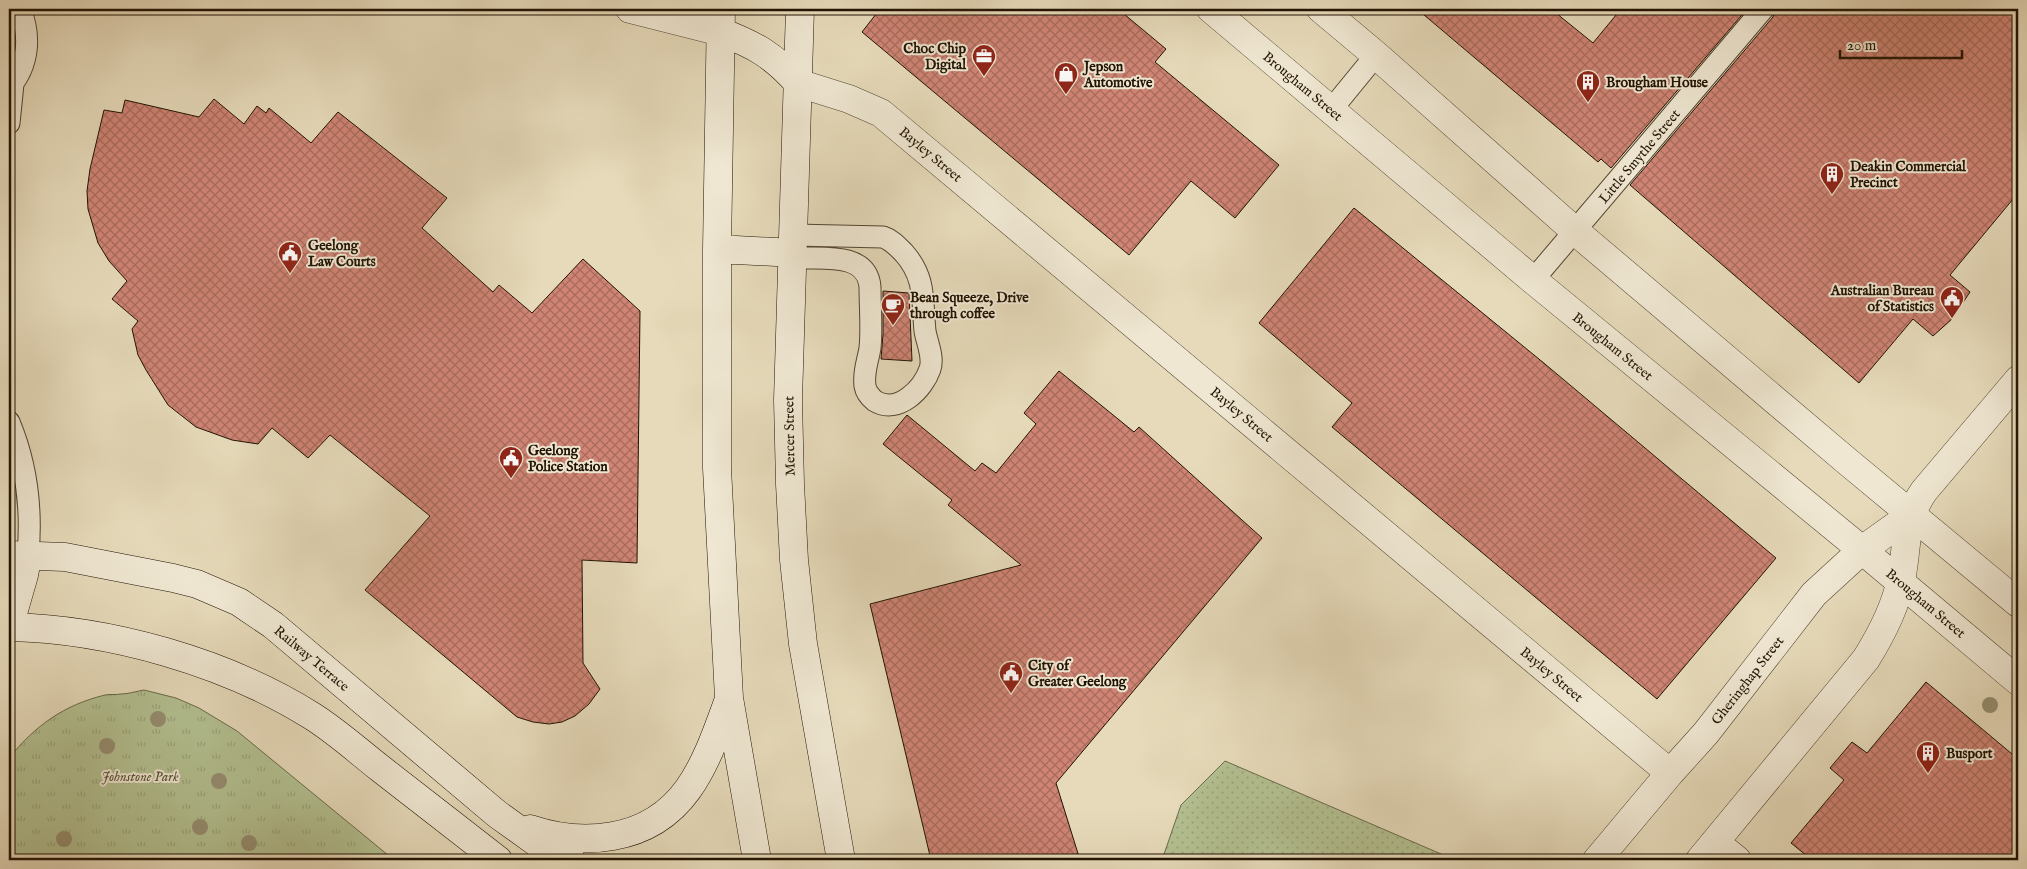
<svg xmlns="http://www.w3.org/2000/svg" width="2027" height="869" font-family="'IM FELL English',serif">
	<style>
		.grass { fill: url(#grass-dots); stroke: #6a6a4a }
		.park { fill: url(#park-tufts); stroke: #6a6a4a }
		.building { fill: url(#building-cross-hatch); stroke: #211303 }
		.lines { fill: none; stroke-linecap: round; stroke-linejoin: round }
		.lane-casing { stroke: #524531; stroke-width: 23 }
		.street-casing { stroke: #524531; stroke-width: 29 }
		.secondary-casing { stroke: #211303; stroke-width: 29 }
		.lane { stroke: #efe7d2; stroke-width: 21 }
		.street { stroke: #efe7d2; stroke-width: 28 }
		.secondary { stroke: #efe7d2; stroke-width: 28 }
		.tree { fill: #968e71 }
		.labels { text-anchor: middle; stroke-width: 4; stroke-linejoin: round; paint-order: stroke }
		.poi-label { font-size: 14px; font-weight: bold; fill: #211303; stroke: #efe7d2; text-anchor: start }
		.street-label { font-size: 14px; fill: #211303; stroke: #efe7d2 }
		.park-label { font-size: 14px; font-style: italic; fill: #545035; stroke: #efe7d2 }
	</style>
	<defs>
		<pattern id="grass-dots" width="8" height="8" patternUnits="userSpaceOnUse" patternTransform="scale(1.25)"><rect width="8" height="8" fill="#b3c091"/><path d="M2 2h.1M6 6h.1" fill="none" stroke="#9aa47b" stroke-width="1.8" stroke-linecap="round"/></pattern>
		<pattern id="park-tufts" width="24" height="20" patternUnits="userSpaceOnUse" patternTransform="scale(1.25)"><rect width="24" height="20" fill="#b3c091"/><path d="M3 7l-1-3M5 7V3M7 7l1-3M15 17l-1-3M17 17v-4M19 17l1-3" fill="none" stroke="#9aa47b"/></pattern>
		<pattern id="building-cross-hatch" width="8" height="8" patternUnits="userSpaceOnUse" patternTransform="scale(1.25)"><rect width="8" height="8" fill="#cf8474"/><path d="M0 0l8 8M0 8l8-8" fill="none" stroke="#a86b5d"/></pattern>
	</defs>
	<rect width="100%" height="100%" fill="#e6daba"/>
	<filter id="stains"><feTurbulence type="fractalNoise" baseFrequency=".004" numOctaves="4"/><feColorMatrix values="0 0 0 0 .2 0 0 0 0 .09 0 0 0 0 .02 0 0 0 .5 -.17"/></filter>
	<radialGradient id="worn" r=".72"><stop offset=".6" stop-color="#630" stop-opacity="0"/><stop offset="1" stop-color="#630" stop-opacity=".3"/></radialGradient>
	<!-- grass -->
	<path class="grass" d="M1225 761 1455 860H1162L1181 805Z"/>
	<!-- park -->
	<path class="park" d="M144 690 176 698 199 708 237 731 394 860H9V758C36 725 64 705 105 695 110 694 116 695 121 694 129 694 137 691 144 690Z"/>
	<!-- building -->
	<path class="building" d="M880 9H1118L1166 49 1155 62 1279 165 1235 218 1191 181 1129 255 862 32Z
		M1417 9H1551L1593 43 1621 9H1747L1611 168 1601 159 1598 162Z
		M1775 9H2018V193L1950 275 1970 292 1952 319 1933 336 1913 319 1859 383 1630 185 1773 17Z
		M214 99 244 124 257 106 266 113 269 108 311 143 338 112 447 198 422 228 493 292 499 285 532 313 583 259 640 311 637 563 582 560 583 663 600 689 589 704 575 716 562 722 549 724 533 722 517 717 365 590 430 516 330 435 308 458 272 428 258 444 232 440 196 427 168 405 146 370 138 355 132 329 138 321 112 299 127 281 109 261 98 243 88 209 87 191 90 169 104 110 122 113 125 100 199 117Z
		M1354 208 1545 364 1776 558 1657 699 1332 427 1352 403 1259 323Z
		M883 291 909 293 912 361 881 359 883 334Z
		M1059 371 1134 432 1139 427 1262 538 1056 783 1080 860H931L870 604 1021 565 948 505 952 500 883 444 907 415 975 471 982 463 996 473 1036 424 1024 413Z
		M1926 682 2018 759V860H1812L1791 843 1844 780 1830 768 1852 742 1867 753Z"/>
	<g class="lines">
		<!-- lane casing -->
		<g class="lane-casing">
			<path id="lane" d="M9 88C29 65 31 36 20 9
				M1331 110 1376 55
				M9 123 13 84
				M794 258C820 259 867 251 870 287 870 307 872 329 870 348 868 361 863 372 865 386 866 392 870 397 875 401 898 415 923 389 930 369 934 357 927 343 925 331 922 300 926 278 904 253 897 246 892 240 883 237L794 235
				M1533 280 1763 9
				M9 422C27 465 32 509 28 554"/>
		</g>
		<!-- street casing -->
		<g class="street-casing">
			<path id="street" d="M630 9 721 32
				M1211 9 1533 280 1862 550 2018 681
				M1321 9 1376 55 1575 231 1848 462 2018 603
				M798 83 849 99 881 113 1670 773
				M1715 842 1737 860
				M1597 860 1670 773 1706 733 1814 594 1862 550 1911 515
				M1700 860 1866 659C1881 635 1895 608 1901 580 1908 547 1903 521 1924 491L2018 380"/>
		</g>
		<!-- secondary casing -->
		<g class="secondary-casing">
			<path id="secondary" d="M721 9 717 249V468L729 698 757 860
				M800 9 788 400 790 484 794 560 803 644 841 860
				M721 32C755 45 773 55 798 83
				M717 249 794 253
				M9 555 65 557 173 578 197 584 239 602 273 625 497 814 543 847 571 860
				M9 627C109 629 226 662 312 716 336 731 358 751 381 769 420 799 459 830 498 860
				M9 627 24 575 28 554
				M530 829C557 838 586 841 613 836 687 823 706 762 729 699"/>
		</g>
		<!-- lane -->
		<use href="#lane" class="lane"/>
		<!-- street -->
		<use href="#street" class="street"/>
		<!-- secondary -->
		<use href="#secondary" class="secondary"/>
	</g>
	<!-- trees -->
	<g class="tree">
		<circle cx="1990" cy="705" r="8"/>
		<circle cx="158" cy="719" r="8"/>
		<circle cx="107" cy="746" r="8"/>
		<circle cx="219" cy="781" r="8"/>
		<circle cx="200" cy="827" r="8"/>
		<circle cx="64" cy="839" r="8"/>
		<circle cx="249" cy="843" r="8"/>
	</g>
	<!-- icons -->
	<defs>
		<g id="office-pin" transform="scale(1.25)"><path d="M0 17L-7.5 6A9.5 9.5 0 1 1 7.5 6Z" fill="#8f2418" stroke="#efe7d2"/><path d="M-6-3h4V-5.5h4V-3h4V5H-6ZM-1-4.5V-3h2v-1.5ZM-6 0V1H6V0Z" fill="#fff"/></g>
		<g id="shop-pin" transform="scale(1.25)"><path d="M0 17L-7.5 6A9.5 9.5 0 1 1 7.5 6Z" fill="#8f2418" stroke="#efe7d2"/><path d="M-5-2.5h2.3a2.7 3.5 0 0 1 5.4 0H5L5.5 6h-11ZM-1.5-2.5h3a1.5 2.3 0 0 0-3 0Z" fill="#fff"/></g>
		<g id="building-pin" transform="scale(1.25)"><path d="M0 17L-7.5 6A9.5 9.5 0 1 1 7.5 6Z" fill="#8f2418" stroke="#efe7d2"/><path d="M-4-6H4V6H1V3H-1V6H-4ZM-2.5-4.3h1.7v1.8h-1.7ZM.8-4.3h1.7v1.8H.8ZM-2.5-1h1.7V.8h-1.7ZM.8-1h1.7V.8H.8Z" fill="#fff"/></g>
		<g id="civic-pin" transform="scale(1.25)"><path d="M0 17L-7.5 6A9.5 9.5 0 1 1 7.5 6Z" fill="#8f2418" stroke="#efe7d2"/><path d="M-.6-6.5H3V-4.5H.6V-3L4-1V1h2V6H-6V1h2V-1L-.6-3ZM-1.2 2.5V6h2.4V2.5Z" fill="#fff"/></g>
		<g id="cafe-pin" transform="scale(1.25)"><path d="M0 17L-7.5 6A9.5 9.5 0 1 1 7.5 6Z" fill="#8f2418" stroke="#efe7d2"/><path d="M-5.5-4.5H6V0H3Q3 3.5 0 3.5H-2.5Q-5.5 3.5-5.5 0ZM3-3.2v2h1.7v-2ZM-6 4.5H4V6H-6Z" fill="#fff"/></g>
	</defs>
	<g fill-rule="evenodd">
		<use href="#office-pin" x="984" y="56"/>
		<use href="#shop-pin" x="1066" y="74"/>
		<use href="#building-pin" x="1588" y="82"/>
		<use href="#building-pin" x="1832" y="174"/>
		<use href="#civic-pin" x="290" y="253"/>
		<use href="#civic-pin" x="1952" y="298"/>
		<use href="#cafe-pin" x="893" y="305"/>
		<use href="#civic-pin" x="511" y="458"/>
		<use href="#civic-pin" x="1011" y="673"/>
		<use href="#building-pin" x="1928" y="753"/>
	</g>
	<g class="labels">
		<!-- poi labels -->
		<g class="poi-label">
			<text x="966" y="53" text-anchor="end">Choc Chip<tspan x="966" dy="16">Digital</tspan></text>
			<text x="1084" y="71">Jepson<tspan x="1084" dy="16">Automotive</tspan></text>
			<text x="1606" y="87">Brougham House</text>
			<text x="1850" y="171">Deakin Commercial<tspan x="1850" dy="16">Precinct</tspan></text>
			<text x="308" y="250">Geelong<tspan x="308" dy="16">Law Courts</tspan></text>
			<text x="1934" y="295" text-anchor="end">Australian Bureau<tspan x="1934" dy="16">of Statistics</tspan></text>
			<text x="910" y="302">Bean Squeeze, Drive<tspan x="910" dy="16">through coffee</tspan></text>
			<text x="528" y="455">Geelong<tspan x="528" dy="16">Police Station</tspan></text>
			<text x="1028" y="670">City of<tspan x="1028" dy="16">Greater Geelong</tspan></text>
			<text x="1946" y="758">Busport</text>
		</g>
		<!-- street labels -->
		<g class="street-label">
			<text transform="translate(1303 86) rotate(40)" y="5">Brougham Street</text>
			<text transform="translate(931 154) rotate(40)" y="5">Bayley Street</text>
			<text transform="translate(1639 156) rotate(-50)" y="5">Little Smythe Street</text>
			<text transform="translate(1613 346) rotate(39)" y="5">Brougham Street</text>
			<text transform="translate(1242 414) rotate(40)" y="5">Bayley Street</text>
			<text transform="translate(789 436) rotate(-91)" y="5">Mercer Street</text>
			<text transform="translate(1926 603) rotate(40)" y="5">Brougham Street</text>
			<text transform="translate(312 658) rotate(40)" y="5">Railway Terrace</text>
			<text transform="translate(1552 674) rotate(40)" y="5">Bayley Street</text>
			<text transform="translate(1747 680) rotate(-52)" y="5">Gheringhap Street</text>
		</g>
		<!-- park labels -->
		<g class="park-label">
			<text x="140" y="781">Johnstone Park</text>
		</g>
	</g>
	<!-- margin -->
	<rect width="2027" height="869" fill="none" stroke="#e6daba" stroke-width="30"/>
	<rect x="10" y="10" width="2007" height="849" fill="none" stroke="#211303" stroke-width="2.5"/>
	<rect x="15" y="15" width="1997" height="839" fill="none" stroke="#211303"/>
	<!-- scale -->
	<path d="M1840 50v8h122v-8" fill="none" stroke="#211303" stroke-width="2.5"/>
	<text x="1847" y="50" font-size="15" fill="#211303" stroke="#efe7d2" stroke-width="4" paint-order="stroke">20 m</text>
	<rect width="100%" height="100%" filter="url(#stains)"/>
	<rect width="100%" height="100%" fill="url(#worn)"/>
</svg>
